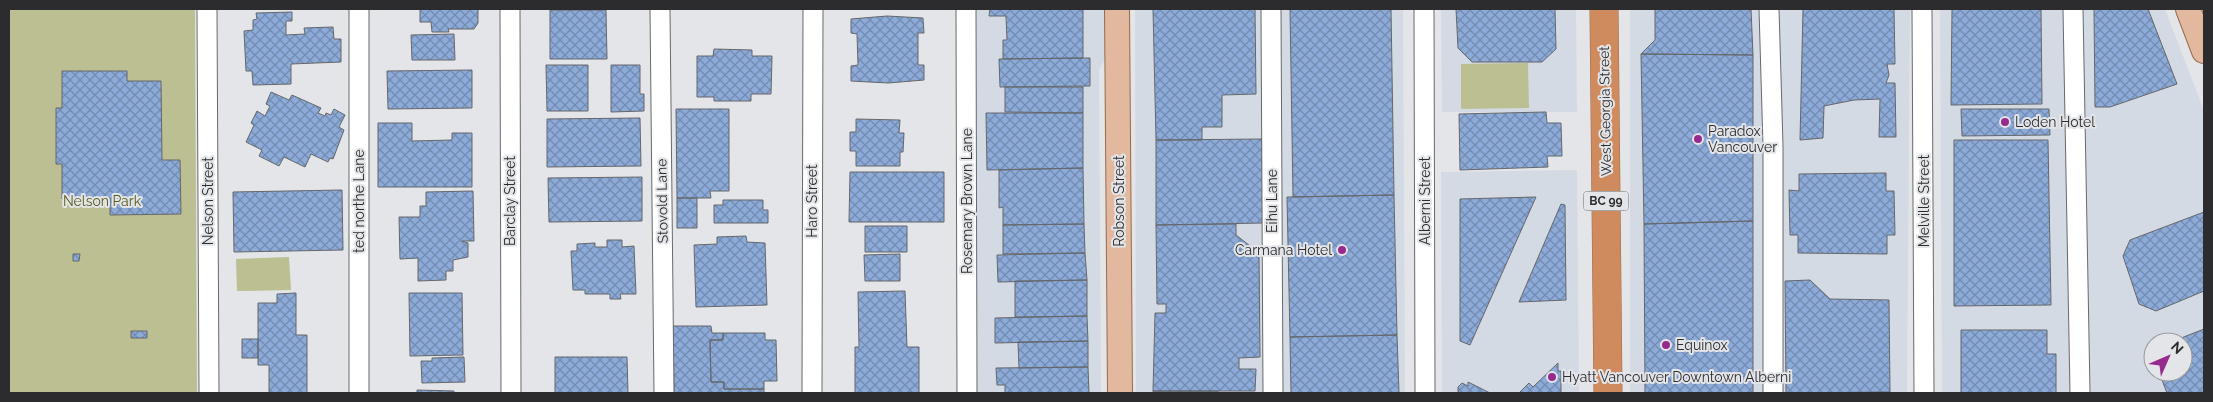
<svg xmlns="http://www.w3.org/2000/svg" width="2213" height="402" font-family="Raleway,sans-serif">
	<style>
		.built { fill: #d4dae3; fill-rule: evenodd }
		.green { fill: #bbbf92 }
		.building { fill: url(#building-cross-hatch); stroke: #65676a }
		.lines { fill: none; stroke-linecap: round; stroke-linejoin: round }
		.minor-casing { stroke: #67696c; stroke-width: 21 }
		.major-casing { stroke: #966a4d; stroke-width: 26 }
		.highway-casing { stroke: #966a4d; stroke-width: 29 }
		.minor { stroke: #fff; stroke-width: 19 }
		.major { stroke: #e2b99e; stroke-width: 24 }
		.highway { stroke: #cf8b5e; stroke-width: 28 }
		.poi-dot { fill: #962b8d; stroke: #e3e5e8; stroke-width: 2 }
		.labels { text-anchor: middle; stroke-width: 4; stroke-linejoin: round; paint-order: stroke }
		.shield { fill: #e3e5e8; stroke: #636466; stroke-width: 1 }
		.shield-label { font-size: 12px; font-weight: bold; fill: #2c2c2e }
		.street-label { font-size: 14px; fill: #2c2c2e; stroke: #e3e5e8 }
		.poi-label { font-size: 14px; fill: #2c2c2e; stroke: #e3e5e8; text-anchor: start }
		.park-label { font-size: 14px; fill: #585b1c; stroke: #e3e5e8 }
	</style>
	<defs>
		<pattern id="building-cross-hatch" width="8" height="8" patternUnits="userSpaceOnUse" patternTransform="scale(1.25)"><rect width="8" height="8" fill="#8cabd9"/><path d="M0 0l8 8M0 8l8-8" fill="none" stroke="#738bb0"/></pattern>
	</defs>
	<rect width="100%" height="100%" fill="#e3e5e8"/>
	<!-- built -->
	<path class="built" d="M966 9H1107V56L1099 70 1101 393H967Z
		M1135 9H1403L1405 393H1136Z
		M1441 9H1576L1577 112H1442Z
		M1630 9H1910L1907 393H1630Z
		M1940 9H2165L2204 111V393H1942ZM2153 342H2183V372H2153Z
		M1577 170 1579 393H1442L1441 172Z"/>
	<!-- green -->
	<path class="green" d="M9 9H195L197 393H9Z
		M1528 63 1529 108 1461 109V64Z
		M289 257 291 290 237 291 236 259Z"/>
	<!-- building -->
	<path class="building" d="M420 9H478V23L474 29H448L449 32H432L431 22H420Z
		M990 9H1083V58L1003 59V40H1007L1006 16H989Z
		M1153 9H1255L1256 94 1222 95V127H1202V140H1156Z
		M1290 9H1391L1394 195 1293 197Z
		M1456 9H1555L1556 49 1542 62H1472L1458 48Z
		M1655 9H1751L1753 55 1641 54 1655 40Z
		M1803 9H1894L1895 64H1887L1889 75 1886 83H1895L1896 137H1879L1880 99 1854 100 1824 106 1823 138 1800 140Z
		M1952 9H2041L2042 104 1951 105Z
		M2094 9H2148L2177 84 2110 107H2095Z
		M550 10H606L607 59H550Z
		M292 12V21H286V35L305 34 304 28 333 27 334 39H341V62L291 64V84L253 85 252 71H246L244 31 253 30V20L257 19 256 13Z
		M887 16 923 18 924 33H918V65H924V80L888 83 851 81V66L858 65 857 34 851 33V19Z
		M454 34 455 60H412L411 35Z
		M714 49 752 50V56H772L771 94H751V101H714V97H697V56H713Z
		M1641 54 1753 55V221L1644 224Z
		M1090 58V86L1000 87 999 59Z
		M546 65H588V111H547Z
		M611 65H640V94H644V111L611 112Z
		M472 70V108L388 109 387 71Z
		M62 71H127V81H161L162 160H180L181 214 110 215V198L62 199V164H56V108H62Z
		M1005 87H1083V113L1005 112Z
		M271 92 289 100 292 95 321 108 318 113 325 116 326 113 331 115 334 109 345 115 339 127 344 130 333 159 330 158 328 162 311 154 305 167 284 157 279 166 259 156 262 150 246 142 254 125 251 123 257 111 265 116 270 106 266 104Z
		M676 109H729V191H710L711 198H677Z
		M1961 109H2049L2050 135 1962 136Z
		M1546 112 1547 123H1561L1562 156H1547L1548 167 1460 170 1459 114Z
		M986 113H1083V168L987 170Z
		M640 118 641 166 547 167V119Z
		M856 119 900 120 899 133H904L903 152H900V166H856V151H850V132H856Z
		M378 123H412V141L452 140V133H472V187H378Z
		M1262 139 1263 223 1156 225V140Z
		M1954 140H2048L2051 305 1954 306Z
		M1083 168 1084 224 1003 225V207L999 208V170Z
		M850 172H944V222H849Z
		M1886 173V191H1894L1895 235H1887V254L1798 253V235H1790L1789 190 1799 191V174Z
		M642 177V221L549 222 548 178Z
		M342 190 343 250 234 252 233 192Z
		M473 191 474 241H462L468 243V257L453 260V271H446V280L418 281V258L400 259 399 217H420V206H426V192Z
		M1394 195 1397 335 1290 337 1287 197Z
		M1536 197 1470 345 1460 341V199Z
		M677 198H697V228H677Z
		M723 200H763V210H768V223H714V205H723Z
		M1561 204 1565 205 1566 300 1519 302Z
		M2204 212V291L2156 311 2139 304 2123 256 2130 240Z
		M1753 221V393H1645L1644 224Z
		M1084 224 1085 253 1003 254V225Z
		M1236 224V235L1259 253 1260 357 1239 358V369H1256L1255 391H1153L1155 313H1166V304H1157L1156 225Z
		M865 226H907V252H865Z
		M746 236 747 242 765 243 767 305 696 307 694 245 717 244V237Z
		M607 240H622V247L634 246 636 294H620L621 299H610V294H585V290H573L571 251H577V244L595 243V247H607Z
		M1085 253 1087 280 998 282 997 255Z
		M73 254H80L79 261H73Z
		M900 254V281H865L864 255Z
		M1087 280V316L1015 317V281Z
		M1810 280 1830 299 1889 300 1890 392 1786 393 1785 281Z
		M905 291 907 347H919V393H855V347H859L858 292Z
		M296 293V335H307V393H269V365H258V303H277V294Z
		M409 293H462L463 355 410 356Z
		M1087 316 1088 341 995 343V318Z
		M673 326H711L712 333H723V340H710L711 382H724V389H764V393H674Z
		M2204 329V393H2167L2159 372H2183V342H2171Z
		M1961 330H2047V354H2056V393H1961Z
		M131 331H147V338H131Z
		M723 333H765V340H776L777 381H764V389H724V382H711L710 340H723Z
		M1397 335 1399 393H1291L1290 337Z
		M242 339H258V358H242Z
		M1088 341V367L1019 368 1018 342Z
		M464 357 465 382 422 383 421 361H432V358Z
		M555 357H627L628 393H555Z
		M1558 363V371H1561V393H1519L1529 383 1533 387Z
		M1088 367 1089 393H1005V385H997L996 368Z
		M1468 382 1490 393H1458V387L1462 383 1468 386Z
		M417 390 454 391V393H417Z
		M1153 391H1218V393H1153Z"/>
	<g class="lines">
		<!-- minor casing -->
		<g class="minor-casing">
			<path id="minor" d="M207 9 209 393
				M510 9 511 393
				M660 9 664 393
				M966 9 967 393
				M1271 9 1273 393
				M1424 9 1425 393
				M1769 9 1773 146V393
				M1922 9 1924 393
				M2073 9 2080 393
				M359 393V9
				M812 393 813 9"/>
		</g>
		<!-- major casing -->
		<g class="major-casing">
			<path id="major" d="M1117 9 1120 393
				M2188 9 2204 51"/>
		</g>
		<!-- highway casing -->
		<g class="highway-casing">
			<path id="highway" d="M1604 9 1608 393"/>
		</g>
		<!-- minor -->
		<use href="#minor" class="minor"/>
		<!-- major -->
		<use href="#major" class="major"/>
		<!-- highway -->
		<use href="#highway" class="highway"/>
	</g>
	<!-- markers -->
	<g class="poi-dot">
		<circle cx="2005" cy="122" r="5"/>
		<circle cx="1698" cy="139" r="5"/>
		<circle cx="1342" cy="250" r="5"/>
		<circle cx="1666" cy="345" r="5"/>
		<circle cx="1552" cy="377" r="5"/>
	</g>
	<g class="labels">
		<!-- shield labels -->
		<rect class="shield" x="1583.5" y="191.5" width="45" height="19" rx="4"/>
		<g class="shield-label">
			<text x="1606" y="205">BC 99</text>
		</g>
		<!-- street labels -->
		<g class="street-label">
			<text transform="translate(1605 111) rotate(-91)" y="5">West Georgia Street</text>
			<text transform="translate(208 201) rotate(-90)" y="5">Nelson Street</text>
			<text transform="translate(359 201) rotate(-90)" y="5">ted northe Lane</text>
			<text transform="translate(510 201) rotate(-90)" y="5">Barclay Street</text>
			<text transform="translate(662 201) rotate(-91)" y="5">Stovold Lane</text>
			<text transform="translate(812 201) rotate(-90)" y="5">Haro Street</text>
			<text transform="translate(967 201) rotate(-90)" y="5">Rosemary Brown Lane</text>
			<text transform="translate(1119 201) rotate(-90)" y="5">Robson Street</text>
			<text transform="translate(1272 201) rotate(-90)" y="5">Eihu Lane</text>
			<text transform="translate(1425 201) rotate(-90)" y="5">Alberni Street</text>
			<text transform="translate(1924 201) rotate(-90)" y="5">Melville Street</text>
		</g>
		<!-- poi labels -->
		<g class="poi-label">
			<text x="2015" y="127">Loden Hotel</text>
			<text x="1708" y="136">Paradox<tspan x="1708" dy="16">Vancouver</tspan></text>
			<text x="1332" y="255" text-anchor="end">Carmana Hotel</text>
			<text x="1676" y="350">Equinox</text>
			<text x="1562" y="382">Hyatt Vancouver Downtown Alberni</text>
		</g>
		<!-- park labels -->
		<g class="park-label">
			<text x="102" y="206">Nelson Park</text>
		</g>
	</g>
	<!-- border -->
	<rect width="2213" height="402" fill="none" stroke="#2c2c2e" stroke-width="20"/>
	<!-- north arrow -->
	<g transform="translate(2168 357) rotate(45)"><circle r="24" fill="#e3e5e8" stroke="#9a9b9e"/>
	<path d="M0-4L9 19L0 12L-9 19Z" fill="#962b8d"/>
	<text y="-8" font-size="14" font-weight="bold" text-anchor="middle" fill="#2c2c2e">N</text>
	</g>
</svg>
